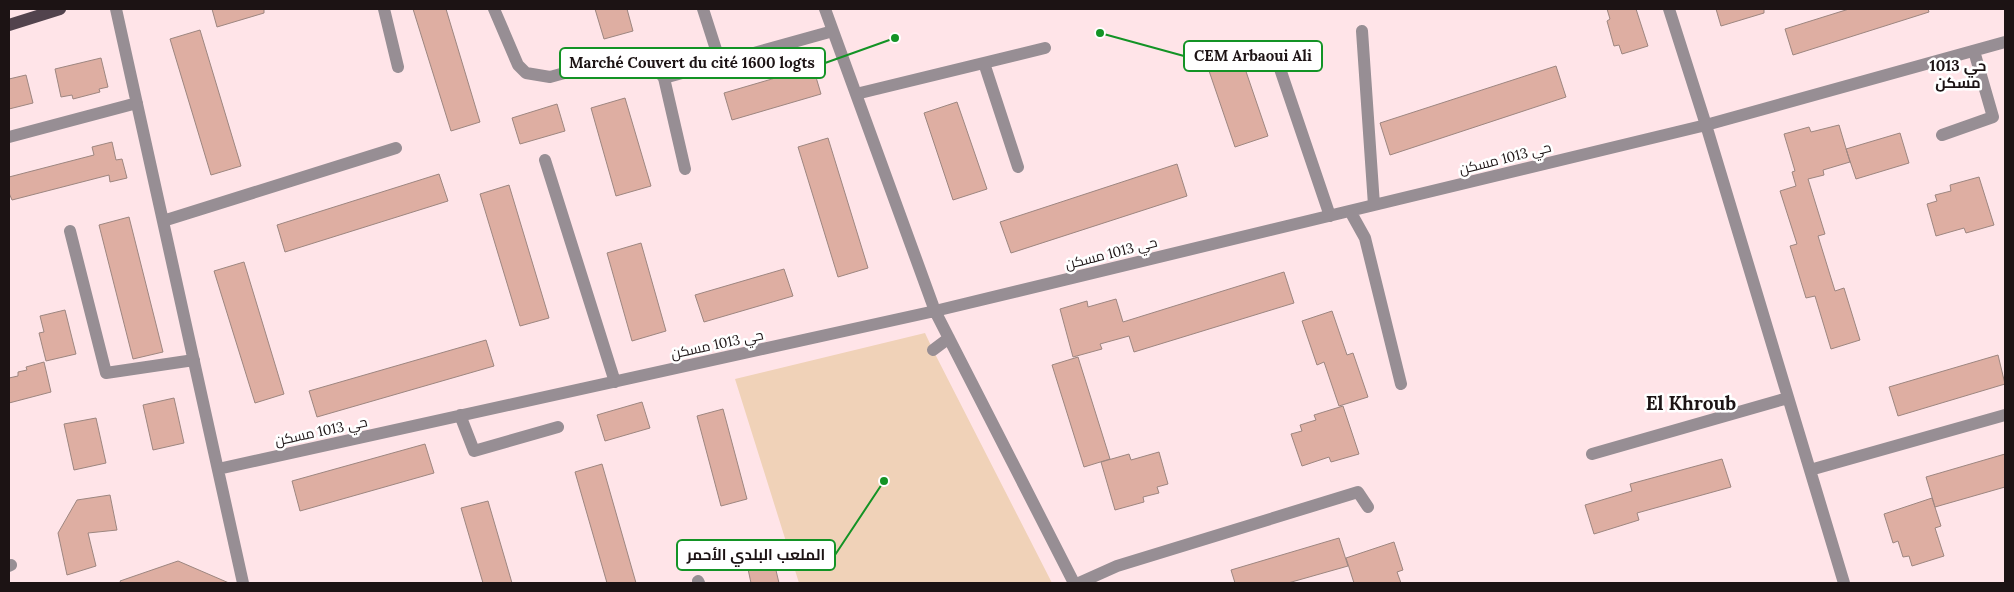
<svg xmlns="http://www.w3.org/2000/svg" width="2014" height="592" font-family="Lora,Cairo,serif">
	<style>
		.green { fill: #f0d2b8 }
		.building { fill: #deaea2; stroke: #9d8680 }
		.lines { fill: none; stroke-linecap: round; stroke-linejoin: round }
		.minor { stroke: #978e94; stroke-width: 12 }
		.major { stroke: #52434d; stroke-width: 12 }
		.labels { text-anchor: middle; stroke-width: 5; stroke-linejoin: round; paint-order: stroke }
		.street-label { font-size: 14px; fill: #1c1314; stroke: #fff }
		.neighbourhood-label { font-size: 15px; font-weight: bold; fill: #1c1314; stroke: #fff }
		.district-label { font-size: 19px; font-weight: bold; fill: #1c1314; stroke: #fff }
		.leader { fill: none; stroke: #139325; stroke-width: 2 }
		.callout-dot { fill: #139325; stroke: #fff; stroke-width: 2 }
		.callout { fill: #fff; stroke: #139325; stroke-width: 2 }
		.callout-label { font-size: 15px; text-anchor: middle; font-weight: bold; fill: #1c1314 }
	</style>
	<rect width="100%" height="100%" fill="#ffe4e8"/>
	<!-- green -->
	<path class="green" d="M925 333 933 350 1052 583H799L735 379Z"/>
	<!-- building -->
	<path class="building" d="M212 9H264V13L217 27Z
		M413 9H446L480 122 451 131Z
		M595 9H627L633 31 604 39Z
		M1607 9H1636L1648 46 1622 54 1619 45 1614 46 1607 21 1610 19Z
		M1716 9H1764V13L1721 26Z
		M1849 9H1928L1929 12 1793 55 1785 29Z
		M200 30 241 166 211 175 170 39Z
		M1239 51 1268 136 1235 147 1206 62Z
		M101 58 108 87 99 89 100 92 73 99 72 95 61 97 55 69Z
		M1556 66 1566 97 1390 155 1380 123Z
		M813 67 821 94 732 120 724 93Z
		M26 75 33 103 9 109V79Z
		M625 98 651 186 616 196 591 108Z
		M957 102 987 189 953 200 924 113Z
		M557 104 565 131 520 144 512 118Z
		M1839 125 1850 162 1823 170 1824 175 1808 179 1825 234 1818 236 1835 291 1844 288 1860 340 1831 349 1815 296 1806 298 1790 246 1797 244 1780 191 1796 186 1792 172 1795 171 1784 134 1809 127 1811 132Z
		M1900 133 1909 163 1856 179 1846 149Z
		M828 138 868 268 838 277 798 147Z
		M112 142 116 160 122 159 127 178 110 182 109 175 12 200 9 193V177L94 155 92 147Z
		M1177 164 1187 196 1011 253 1000 222Z
		M439 174 448 201 285 252 277 225Z
		M1979 177 1994 225 1966 233 1964 228 1936 236 1927 204 1937 201 1935 195 1951 191 1950 185Z
		M509 185 549 318 520 326 480 194Z
		M129 217 163 352 133 359 99 225Z
		M641 243 666 331 632 341 607 253Z
		M244 262 284 394 255 403 214 271Z
		M784 269 793 296 704 322 695 295Z
		M1284 272 1294 303 1134 352 1129 336 1100 344 1102 349 1073 357 1060 309 1087 301 1088 307 1116 299 1123 322Z
		M65 310 76 354 46 361 39 333 44 332 40 316Z
		M1332 311 1347 355 1353 353 1368 397 1339 406 1324 362 1317 365 1302 321Z
		M486 340 494 366 317 417 309 391Z
		M1998 355 2005 384 1898 416 1889 387Z
		M1078 357 1110 459 1084 467 1052 365Z
		M44 362 51 392 9 403V378L18 376V372L27 370 26 367Z
		M174 398 184 443 153 450 143 405Z
		M642 402 650 428 605 441 597 415Z
		M1343 406 1359 454 1331 462 1329 457 1302 466 1291 434 1302 431 1300 425 1316 420 1314 415Z
		M723 409 747 499 721 506 697 416Z
		M96 418 106 463 74 470 64 424Z
		M425 444 434 473 300 511 292 481Z
		M1159 452 1168 484 1157 487 1159 493 1143 497 1144 502 1115 510 1101 462 1129 454 1131 460Z
		M2005 454V487L1935 507 1926 477Z
		M1722 459 1731 487 1637 513 1639 520 1594 534 1585 505 1632 491 1630 484Z
		M602 464 636 583H607L575 472Z
		M110 495 117 530 88 533 96 566 67 575 58 533 77 500Z
		M1932 498 1941 526 1935 528 1944 556 1912 566 1909 556 1903 557 1898 541 1893 543 1884 514Z
		M488 501 512 583H483L461 508Z
		M1339 538 1348 566 1288 583H1235L1231 570Z
		M1394 542 1403 570 1397 572 1401 583H1354L1346 558Z
		M178 561 229 583H121L120 581Z
		M774 562 779 583H751L748 569Z"/>
	<g class="lines">
		<!-- minor -->
		<path class="minor" d="M116 9 243 583
			M384 9 398 67
			M494 9 518 65 526 73 550 77 633 54C648 59 655 67 664 78L833 31
			M703 9 720 62
			M825 9 935 311 1074 583
			M1669 9 1706 125 1844 583
			M1362 31 1374 205
			M1275 54 1330 216
			M984 63 1018 167
			M664 78 685 169
			M856 94 1045 48
			M1942 135 1993 117 1974 51
			M9 137 137 103
			M545 160 615 382
			M1350 211 1365 238 1401 384
			M163 221 396 148
			M70 231 106 373 194 360
			M933 350 949 338
			M460 415 474 451 558 427
			M1592 454 1788 398
			M218 469 935 311 1706 125 2005 42
			M1810 470 2005 415
			M9 566 11 565
			M698 581 699 583
			M1079 583 1117 566 1358 492 1368 507"/>
		<!-- major -->
		<path class="major" d="M9 25 60 9"/>
	</g>
	<g class="labels">
		<!-- street labels -->
		<g class="street-label">
			<text transform="translate(1505 158) rotate(-14)" y="5">حي 1013 مسكن</text>
			<text transform="translate(1111 253) rotate(-14)" y="5">حي 1013 مسكن</text>
			<text transform="translate(717 344) rotate(-12)" y="5">حي 1013 مسكن</text>
			<text transform="translate(321 431) rotate(-12)" y="5">حي 1013 مسكن</text>
		</g>
		<!-- neighbourhood labels -->
		<g class="neighbourhood-label">
			<text x="1958" y="71">حي 1013<tspan x="1958" dy="17">مسكن</tspan></text>
		</g>
		<!-- district labels -->
		<g class="district-label">
			<text x="1691" y="410">El Khroub</text>
		</g>
	</g>
	<!-- callouts -->
	<path class="leader" d="M1100 33L1184 56M895 38L825 63M884 481L835 555"/>
	<g class="callout-dot">
		<circle cx="1100" cy="33" r="5"/>
		<circle cx="895" cy="38" r="5"/>
		<circle cx="884" cy="481" r="5"/>
	</g>
	<g class="callout">
		<rect x="1184" y="41" width="138" height="30" rx="5"/>
		<rect x="560" y="48" width="265" height="30" rx="5"/>
		<rect x="677" y="540" width="158" height="30" rx="5"/>
	</g>
	<g class="callout-label">
		<text x="1253" y="61">CEM Arbaoui Ali</text>
		<text x="692" y="68">Marché Couvert du cité 1600 logts</text>
		<text x="756" y="560">الملعب البلدي الأحمر</text>
	</g>
	<!-- border -->
	<rect width="2014" height="592" fill="none" stroke="#1c1314" stroke-width="20"/>
</svg>
